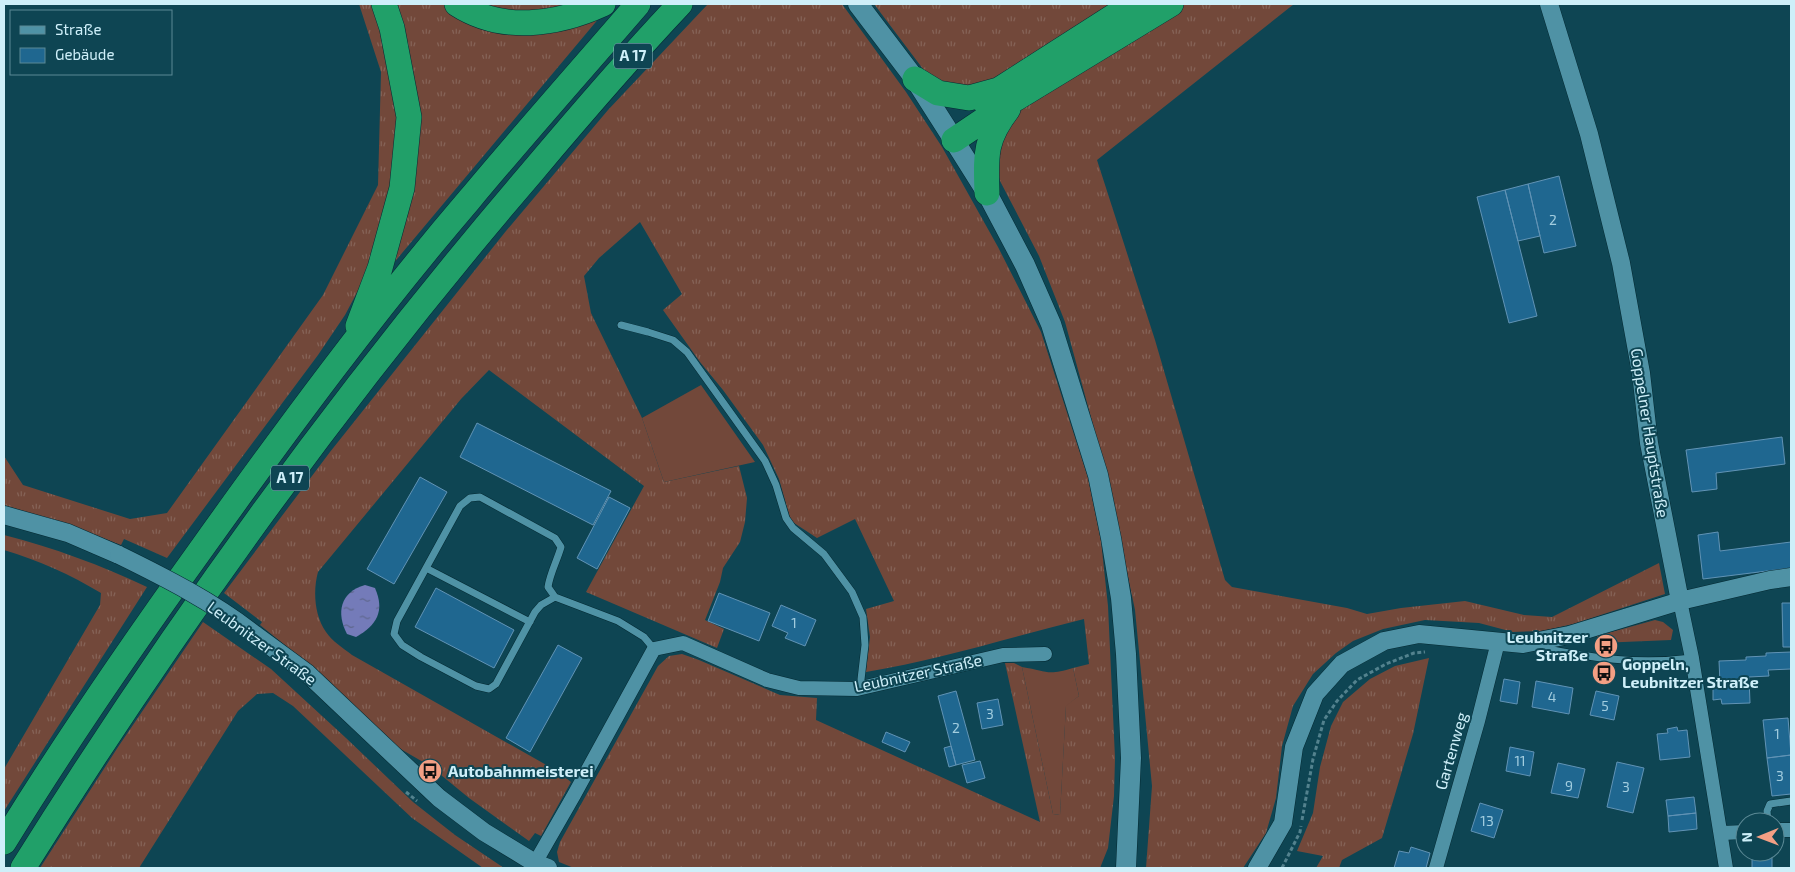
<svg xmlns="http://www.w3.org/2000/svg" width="1795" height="872" font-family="'Exo 2',sans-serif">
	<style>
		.grass { fill: url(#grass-tufts) }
		.garden { fill: #72483a }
		.water { fill: url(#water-ripples) }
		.building { fill: #1f6790; stroke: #6193b5 }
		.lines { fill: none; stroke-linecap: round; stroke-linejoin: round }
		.service-casing { stroke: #042a33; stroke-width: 8 }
		.minor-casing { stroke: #042a33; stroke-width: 15 }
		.tertiary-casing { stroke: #042a33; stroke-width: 19 }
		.secondary-casing { stroke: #042a33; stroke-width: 21 }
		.motorway-casing { stroke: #042a33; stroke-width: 26 }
		.path { stroke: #53828e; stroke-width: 3; stroke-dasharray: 4 2.5; stroke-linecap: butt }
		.service { stroke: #4f92a5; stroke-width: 7 }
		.minor { stroke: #4f92a5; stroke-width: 14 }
		.tertiary { stroke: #4f92a5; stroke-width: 18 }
		.secondary { stroke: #4f92a5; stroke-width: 20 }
		.motorway { stroke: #21a069; stroke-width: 25 }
		.tertiary-bridge-casing { stroke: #042a33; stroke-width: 19; stroke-linecap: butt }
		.tertiary-bridge { stroke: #4f92a5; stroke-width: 18 }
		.labels { text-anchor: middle; stroke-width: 4; stroke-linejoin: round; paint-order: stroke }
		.number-label { font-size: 14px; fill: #a2cddf }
		.shield { fill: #0e4553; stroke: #94bcc7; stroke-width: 1 }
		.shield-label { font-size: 15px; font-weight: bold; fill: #ceeff9 }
		.street-label { font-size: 16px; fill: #ceeff9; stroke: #0e4553 }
		.poi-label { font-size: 16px; font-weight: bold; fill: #ceeff9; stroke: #0e4553; text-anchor: start }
	</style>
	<defs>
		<pattern id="grass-tufts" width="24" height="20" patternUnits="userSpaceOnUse" patternTransform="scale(1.25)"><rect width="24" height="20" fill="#72483a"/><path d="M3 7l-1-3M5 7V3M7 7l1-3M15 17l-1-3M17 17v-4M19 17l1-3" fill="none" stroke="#856357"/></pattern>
		<pattern id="water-ripples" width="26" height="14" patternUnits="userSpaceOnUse" patternTransform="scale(1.25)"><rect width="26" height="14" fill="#747bb9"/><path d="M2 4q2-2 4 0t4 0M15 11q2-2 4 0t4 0" fill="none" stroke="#5e678d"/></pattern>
	</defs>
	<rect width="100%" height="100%" fill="#0e4553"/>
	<!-- grass -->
	<path class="grass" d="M359 4H376L395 75 398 166 370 268 345 315 318 355 167 558 124 539 121 545 72 526 4 505V456L23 485 130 519 167 513 323 295 378 185 381 72Z
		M391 4H443L451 10 605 11 392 265 406 214Z
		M471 4H587L537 17Z
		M708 4H842L906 92 942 147 998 247 1041 332 1088 478 1101 541 1108 606 1115 758 1114 796 1108 848 1100 868H574L559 862 557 852 560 842 658 666 669 656 682 654 699 660 780 695 817 698 816 720 1040 822 1005 663H1014L1022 667 1053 814 1060 815 1066 705 1079 696 1073 668 1089 664 1084 619C1011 637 940 660 866 672L870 637 866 609 894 601 855 519 817 538 791 521 779 479 763 445 723 390 700 362 663 310 682 294 640 222 599 258 584 276 591 313 642 418 664 482 739 466 747 498 745 522 740 542 723 568 720 582 705 620 724 629 717 648 586 592 644 486 489 370 461 399 318 572C313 590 314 615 326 632 332 641 343 648 352 655L557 771 571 782 541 836 535 833 529 841 469 798 430 766 392 744 312 667 260 625 262 622 224 593 330 452 506 231 608 110Z
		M874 4H1120L982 88 937 82 923 69Z
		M1184 4H1294L1097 160 1155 340 1225 580 1232 587 1347 608 1367 614 1401 608 1465 601 1524 615 1552 617 1659 563 1665 594 1573 624 1542 631 1513 632 1479 623 1425 620 1383 629 1353 641 1336 653 1313 674 1293 706 1282 746 1276 798 1266 833 1243 868H1146L1152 786 1135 610 1107 476 1065 322 1039 256 1000 181 994 158 996 141 1024 104 1171 13Z
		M4 535C54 548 101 565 147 587L4 811V769L100 605 101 593C71 575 38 560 4 550Z
		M1655 620 1663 622 1673 630 1671 640 1599 643 1597 636Z
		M203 622 271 669 346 738 413 802 455 835 504 868H483L412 818 293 706 273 693 257 694 238 711 139 868H40L118 747Z
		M1429 658 1413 734 1382 838 1342 860 1339 868H1316L1323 856 1297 851 1313 813 1320 767 1331 726 1343 702 1370 679 1395 666Z"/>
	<!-- garden -->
	<path class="garden" d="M701 385 755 462 664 482 642 418Z
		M1022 667C1047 671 1047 676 1073 668L1079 696 1066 706 1060 815 1053 814Z"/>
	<!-- water -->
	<path class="water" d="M365 585 375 588C385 611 377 625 356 637L347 634C336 613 340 592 365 585Z"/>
	<!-- building -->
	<path class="building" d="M1559 176 1576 246 1544 253 1528 184Z
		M1528 184 1540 236 1518 241 1505 190Z
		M1505 190 1537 316 1509 323 1477 197Z
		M477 423 611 491 593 525 460 457Z
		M1782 437 1785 464 1716 473 1717 489 1692 492 1686 450Z
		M420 477 447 492 394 584 367 569Z
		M609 497 630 508 597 569 577 558Z
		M1718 532 1720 551 1791 542V568L1703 579 1698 535Z
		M436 588 514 630 494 668 415 627Z
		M719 593 770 613 759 641 708 621Z
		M1782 603H1791V647H1783Z
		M781 605 816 620 805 646 785 638 788 633 772 626Z
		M558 645 582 658 530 752 506 738Z
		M1791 652V669L1768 670 1769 676 1749 677 1750 703 1722 704 1721 699 1713 700V683H1720L1719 661 1746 660V657L1766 656V653Z
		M1504 679 1520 682 1517 704 1500 701Z
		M1536 681 1573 688 1569 714 1532 707Z
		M956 691 975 760 956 765 938 696Z
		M1596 691 1619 696 1614 720 1590 715Z
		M998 699 1003 725 982 729 977 703Z
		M1788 718 1791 755 1767 758 1763 720Z
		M1677 727 1678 731 1687 730 1690 757 1660 760 1657 734 1668 733 1667 729Z
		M886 732 910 742 905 752 882 742Z
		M951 746 956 765 949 767 944 748Z
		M1510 747 1534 752 1530 776 1506 771Z
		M1791 755V794L1772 796 1767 758Z
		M980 761 985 778 967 783 962 765Z
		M1617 762 1644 768 1633 813 1607 807Z
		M1558 763 1585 769 1578 798 1551 793Z
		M1694 797 1696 813 1668 816 1666 800Z
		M1480 803 1503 810 1494 838 1471 831Z
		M1696 813 1697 829 1669 832 1668 816Z
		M1411 847 1430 853 1426 868H1394L1399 851 1409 853Z
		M1752 852H1772V868H1752Z"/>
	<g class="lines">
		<!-- service casing -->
		<g class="service-casing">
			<path id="service" d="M621 325 648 332 673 340 687 352 765 461 776 485 786 518 793 528 824 554 852 592 863 617 865 645 860 688
				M426 568 530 622
				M555 597 541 605 535 612 496 684 489 689 476 686 421 657 402 645 394 634 397 621 460 506 470 498 480 497 555 538 561 547C557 561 550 573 548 587L555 597 618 621 644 637 654 649
				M1538 647C1589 658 1639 665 1692 658
				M1768 822 1767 811 1770 804 1791 801"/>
		</g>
		<!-- minor casing -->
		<g class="minor-casing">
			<path id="minor" d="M1680 601 1692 658 1726 868
				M1775 830H1791
				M1722 833 1745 832
				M535 863 574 795 654 649 683 643 767 680 799 688 857 689 1003 655 1045 654
				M1436 868 1478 721 1498 642"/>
		</g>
		<!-- tertiary casing -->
		<g class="tertiary-casing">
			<path id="tertiary" d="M1549 4 1589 134 1621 263 1641 373 1649 443 1680 601
				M4 515 68 533 119 555
				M254 634 307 673 439 798 484 832 535 863 548 868
				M1257 868 1283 823 1294 747 1315 694 1342 664 1384 641 1419 634 1523 644 1569 635 1680 601 1770 580 1791 577"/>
		</g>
		<!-- secondary casing -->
		<g class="secondary-casing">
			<path id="secondary" d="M858 4 915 79 945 126 987 193 1025 265 1051 324 1098 475 1111 538 1121 598 1126 654 1131 758 1126 868"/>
		</g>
		<!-- motorway casing -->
		<g class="motorway-casing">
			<path id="motorway" d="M457 4C502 33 557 25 603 4
				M915 79 938 93 969 98 998 90
				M983 100 1133 4
				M954 140 1015 99 1171 4
				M987 193C986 156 984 140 1008 109
				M358 326 380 268 402 188 409 117 392 28 384 4
				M4 842C66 741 133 644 202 548 287 429 374 311 469 200 524 134 582 69 638 4
				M23 868C175 625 345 390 532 172 580 115 629 58 680 4"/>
		</g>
		<!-- path -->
		<path class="path" d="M406 792 417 801
			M1302 820 1313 759 1324 720 1337 701 1357 680 1386 664 1414 653 1425 652
			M1282 868 1300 832 1301 826"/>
		<!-- service -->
		<use href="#service" class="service"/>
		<!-- minor -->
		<use href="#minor" class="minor"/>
		<!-- tertiary -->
		<use href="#tertiary" class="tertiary"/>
		<!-- secondary -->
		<use href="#secondary" class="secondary"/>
		<!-- motorway -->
		<use href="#motorway" class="motorway"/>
		<!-- tertiary-bridge casing -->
		<g class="tertiary-bridge-casing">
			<path id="tertiary-bridge" d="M119 555C166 578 213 602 254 634"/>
		</g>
		<!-- tertiary-bridge -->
		<use href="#tertiary-bridge" class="tertiary-bridge"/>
	</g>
	<!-- icons -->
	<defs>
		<g id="bus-disc" transform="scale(1.25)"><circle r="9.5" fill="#f39f84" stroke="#0e4553"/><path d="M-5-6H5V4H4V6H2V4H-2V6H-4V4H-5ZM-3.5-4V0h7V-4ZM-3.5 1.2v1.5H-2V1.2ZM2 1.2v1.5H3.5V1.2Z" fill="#111"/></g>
	</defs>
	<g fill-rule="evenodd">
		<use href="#bus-disc" x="1606" y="646"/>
		<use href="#bus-disc" x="1604" y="673"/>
		<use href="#bus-disc" x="430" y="771"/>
	</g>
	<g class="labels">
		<!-- number labels -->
		<g class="number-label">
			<text x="1553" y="225">2</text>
			<text x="794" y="628">1</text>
			<text x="1552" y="702">4</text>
			<text x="1605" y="711">5</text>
			<text x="990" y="719">3</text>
			<text x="956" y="733">2</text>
			<text x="1777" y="739">1</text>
			<text x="1520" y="766">11</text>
			<text x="1780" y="781">3</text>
			<text x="1569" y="791">9</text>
			<text x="1626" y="792">3</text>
			<text x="1487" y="826">13</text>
		</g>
		<!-- shield labels -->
		<g class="shield">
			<rect x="614" y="43.5" width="38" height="25" rx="4"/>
			<rect x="271" y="465.5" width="38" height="25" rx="4"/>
		</g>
		<g class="shield-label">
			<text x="633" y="61">A 17</text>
			<text x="290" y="483">A 17</text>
		</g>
		<!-- street labels -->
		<g class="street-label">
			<text transform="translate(1650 433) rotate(81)" y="6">Goppelner Hauptstraße</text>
			<text transform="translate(262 643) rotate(36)" y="6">Leubnitzer Straße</text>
			<text transform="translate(918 673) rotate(-12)" y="6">Leubnitzer Straße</text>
			<text transform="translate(1451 751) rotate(-74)" y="6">Gartenweg</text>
		</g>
		<!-- poi labels -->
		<g class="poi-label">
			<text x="1588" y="643" text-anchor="end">Leubnitzer<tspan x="1588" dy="18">Straße</tspan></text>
			<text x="1622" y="670">Goppeln,<tspan x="1622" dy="18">Leubnitzer Straße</tspan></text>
			<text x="448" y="777">Autobahnmeisterei</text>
		</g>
	</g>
	<!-- border -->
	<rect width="1795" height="872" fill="none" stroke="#ceeff9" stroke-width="10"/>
	<!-- legend -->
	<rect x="10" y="10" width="162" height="65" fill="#0e4553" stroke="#5b8995"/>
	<rect x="20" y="26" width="25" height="8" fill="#4f92a5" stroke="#5b8995"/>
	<text x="55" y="35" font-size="15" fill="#ceeff9">Straße</text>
	<rect x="20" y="48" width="25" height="15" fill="#1f6790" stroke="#5b8995"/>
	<text x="55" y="60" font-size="15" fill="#ceeff9">Gebäude</text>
	<!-- north arrow -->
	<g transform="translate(1760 837) rotate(269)"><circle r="24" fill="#0e4553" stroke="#5b8995"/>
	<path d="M0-4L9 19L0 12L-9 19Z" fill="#f39f84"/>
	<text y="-8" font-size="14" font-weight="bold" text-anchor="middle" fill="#ceeff9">N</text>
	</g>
</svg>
